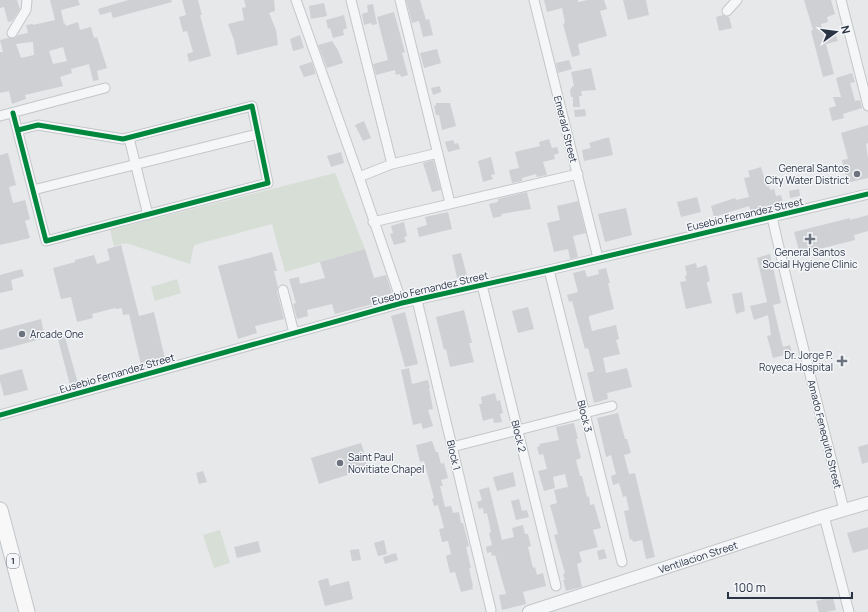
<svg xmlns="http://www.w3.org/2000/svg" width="868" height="612" font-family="Manrope,sans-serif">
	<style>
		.green { fill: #d6ded6 }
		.building { fill: #ced0d3; fill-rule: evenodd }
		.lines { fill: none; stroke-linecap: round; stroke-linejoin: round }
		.minor-casing { stroke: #c4c6c8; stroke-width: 11 }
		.tertiary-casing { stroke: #c4c6c8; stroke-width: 14 }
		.primary-casing { stroke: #c2c5c8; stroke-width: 17 }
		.minor { stroke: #f5f6f7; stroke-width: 9 }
		.tertiary { stroke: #f5f6f7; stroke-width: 12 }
		.primary { stroke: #f8f8f8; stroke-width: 15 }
		.cycleway-casing { stroke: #f4f6f9; stroke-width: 8 }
		.cycleway { stroke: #00873e; stroke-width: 5 }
		.poi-dot { fill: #6c737f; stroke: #f4f6f9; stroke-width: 1.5 }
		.labels { text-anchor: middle; stroke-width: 3; stroke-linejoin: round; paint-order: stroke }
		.shield { fill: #f4f6f9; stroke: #676e7b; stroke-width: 1 }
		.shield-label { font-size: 9px; font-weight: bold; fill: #2b3445 }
		.street-label { font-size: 10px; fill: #2b3445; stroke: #f4f6f9 }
		.poi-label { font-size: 10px; fill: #2b3445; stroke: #f4f6f9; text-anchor: end }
	</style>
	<rect width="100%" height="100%" fill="#e6e8ea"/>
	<!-- green -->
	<path class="green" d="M335 173 365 249 285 272 272 224 194 245 190 264 126 243 114 246 110 230Z
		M177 279 181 293 155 301 151 287Z
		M220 530 230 563 214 568 203 535Z"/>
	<!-- building -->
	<path class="building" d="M0 0H17L20 9 12 21 8 22 4 7 0 8Z
		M50 0H78L80 5 61 10 64 24 65 23 66 26 78 22 80 30 91 27 94 38 97 37 107 68 97 71 99 80 93 81 89 64 71 69 72 73 60 77 63 86 25 95 26 99 12 104 9 91 0 93V52H3L0 40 8 38H15L18 35 28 33 26 25 33 24V25L55 20ZM31 42H33L34 55 21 58 16 44ZM63 47 67 61 53 64 49 51Z
		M128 0H171L172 2 113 18 111 12 100 15 98 9Z
		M182 0H198L202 15H200L211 56 189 62 187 54 193 52 187 31 183 32 179 17 186 15Z
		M244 0H274L275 11 269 13 276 30 278 45 237 55 234 40 228 24 244 20 242 8 246 7Z
		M406 0H420L426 20 429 19 433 35 423 37 419 21 412 23Z
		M544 0H578V2L588 0H604L607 9 600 11 607 36 578 44 580 55 572 57 563 24 565 23 562 8 547 12Z
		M623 0H646L649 15 628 20Z
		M804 0H831L835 14 827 17 828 22 821 24 824 36 835 33 838 41 826 44 834 74 823 77 811 31 813 30Z
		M324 3 327 16 311 19 309 6Z
		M373 4 377 24 372 25 371 23 364 25 362 14 368 12 367 5Z
		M394 12 405 52 402 53 408 75 401 77 400 74 396 75 395 70 376 75 373 64 388 60 377 17Z
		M344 15 347 28 343 30 344 35 333 38 330 28 328 29 326 20Z
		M723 15 729 17 732 28 719 31 716 17Z
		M300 35 304 48 293 51 290 39Z
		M332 41 338 50 343 63 327 68 318 45Z
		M437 49 441 63 424 68 420 53Z
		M569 60 572 69 558 73 556 63Z
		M312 62 315 72V74L304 77 299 66Z
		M591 68 596 90 581 91 582 96H579L580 107H573V97H571L570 89 572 88V86H574L571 72Z
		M852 73 855 82 850 83 855 101 860 100 862 108 843 114 844 118 832 121 829 108 836 106 833 97H841L836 78Z
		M440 86 441 92 433 95 431 88Z
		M436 103H450L456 126 442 130 439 115H436L434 106 436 105Z
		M585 109 586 116 575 117 574 110Z
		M364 121 371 138 363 141 355 125Z
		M868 125V143L866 144 868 159V178L847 183 842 160 848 159 841 133Z
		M609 137 613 155 584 161 582 150 591 148 589 143Z
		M549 139 552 148 557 147 559 153 554 155 555 159 543 162 547 175 537 177 536 174 522 178V181L512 183 509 170 519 168 515 152 540 146 539 142Z
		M453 140 455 144 458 143 460 149 448 152 445 142Z
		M341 152 344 163 331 167 327 156Z
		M8 153 16 185 9 187 13 203 25 200 30 219 25 221 30 238 0 245V155Z
		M491 157 495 174 491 175 493 179 483 182 478 161Z
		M433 160 441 190 432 192 423 163Z
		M761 167 767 187 769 186 770 190 774 189 776 196 781 195 784 206 752 215 749 206 714 217 711 206 735 198 736 200 749 197 744 178 750 177 748 171Z
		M799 189 800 196 790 198 789 191Z
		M527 192 531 209 501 214 502 216 493 218 489 204 498 202V199Z
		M697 197 701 212 681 217 677 202Z
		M578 201 586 233 573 236 578 257 570 259 568 249 554 252 547 223 560 220 557 206Z
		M626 208 632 235 605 242 598 214Z
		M448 212 452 229 419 237 417 228 427 225 425 217Z
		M868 215V231L854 235 855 240 800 254 794 232 850 218V220Z
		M404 222 407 236 404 237 406 242 394 245 390 234 393 233 391 226Z
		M121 245 139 316 154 312 166 363 142 369 129 314 123 315 122 308 116 309 115 308 92 314 93 318 77 322 71 297 61 299 53 268 75 262V260L94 255 97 264 110 260 107 249Z
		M365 249 374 278 386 275 392 293 379 297 380 302 335 314 332 304 307 310 308 316 297 319 293 304 296 303 289 279 299 277 300 284 325 278 320 262Z
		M272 252 277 271H274L278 287 277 291 284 319 255 326 257 333 238 339 218 266Z
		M461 253 467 276 457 278 452 255Z
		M770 254 781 303 773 305 783 347 790 345 792 353 773 358 767 336 771 335 768 315 754 320 750 306 767 302 757 258Z
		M696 263 697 268 706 265 707 267 710 281 707 282V284L712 303 686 309 680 282 686 281 685 276 687 275 685 266Z
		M606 268 610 283H608L614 309 589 316V319L592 331 616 325 619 339 616 340 620 354 603 358 606 373 627 368 632 387 607 393 608 399 594 403 587 373 594 371 588 348 585 349 572 301 569 302 567 295 578 292 573 273 585 270 587 277 599 274 598 270Z
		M22 269 24 276 11 280 13 290 0 293V275Z
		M742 292 745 311 736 314 732 294Z
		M528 307 534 329 518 333 512 311Z
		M464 310 472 343H469L474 362 450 367 446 349 444 350 436 317Z
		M405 312 418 364 405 367 391 316Z
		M41 319 45 338 0 350V330Z
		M65 337 79 387 71 389 58 339Z
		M409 368 412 384 428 380 430 388H429L433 409 428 410 433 426 423 429 421 423 413 425 401 370Z
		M22 369 28 390 4 396 0 381V375Z
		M495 393 497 401 500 400 503 413 500 414 502 422 494 423 493 418 483 421 479 404H482L481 397Z
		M618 413 625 439H627L631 453 624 455 629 474 635 473 655 557 646 559 642 540 633 542 632 539 630 540 624 511 629 510 626 496 623 497 619 483 613 485 611 476 616 474 611 455 606 457 597 418Z
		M574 423 578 439H576L581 458 576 460 580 476H582L587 497 589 496 590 505 594 504 601 528 593 530 598 547 579 552 582 562 577 564 582 587 566 591 563 580H565L563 574 565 573 554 535 558 534 550 505 557 503 554 490 568 487 565 474 553 477 555 488 544 491 538 471 547 469 543 454 539 455 537 447 540 446 539 444 559 440 556 427Z
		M432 441 436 452H438L441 464 444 463 448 478 441 480 443 486H440L445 507 451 506 453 513 459 512 461 523H463L469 546 466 547 471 568H469L473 586H472L473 589 461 592 455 572 450 573 446 556 451 554 448 541 442 542 439 529 444 528 438 505 434 506 432 499 434 498 424 461 420 462 416 445Z
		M361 443 369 468 319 484 311 458Z
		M868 444V462L862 464 858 447Z
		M203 471 207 482 199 484 196 473Z
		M513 472 516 486 497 491 493 477Z
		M489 487 502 540 514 537 512 528 523 525 525 534H528L531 546 528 547 533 568 535 567 537 575 543 573 546 586 523 592 526 604 502 610 499 595 506 594 495 555 492 556 491 552 487 553 486 547 492 545 489 533 491 532 487 513 484 514 483 508 479 509 477 502 482 500 479 490Z
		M519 499 522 511 527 510 529 517 516 520 511 501Z
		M868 527V549L853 553 847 533Z
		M384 540 387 554 378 556 374 543Z
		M258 541 261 552 237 558 234 547Z
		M359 549 361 560 352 561 350 550Z
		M604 549 607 558 599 560 597 551Z
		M396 553 398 560 385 564 383 557Z
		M328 578 330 586 349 581 353 599 325 606 318 581Z
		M833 597 836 610 826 612H819L816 601Z"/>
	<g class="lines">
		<!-- minor casing -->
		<g class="minor-casing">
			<path id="minor" d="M296 0 359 177 402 303
				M351 0 392 164
				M400 0 450 203
				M534 0 598 258
				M841 0 868 106
				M727 11 737 0
				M12 33 26 10 27 0
				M13 113 46 241 268 183 252 106 123 139 38 125 18 130
				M0 116 105 88
				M129 138 148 215
				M359 177 392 164 438 153
				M33 190 258 134
				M772 217C794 315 820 412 844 510
				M373 222 578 174
				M549 270 622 562
				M482 285 556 586
				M283 290 294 333
				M417 300 491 610
				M0 415 402 303 549 270 868 194
				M452 447 612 406
				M824 516 849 612"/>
		</g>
		<!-- tertiary casing -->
		<g class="tertiary-casing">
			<path id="tertiary" d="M529 612 824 516 868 503"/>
		</g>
		<!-- primary casing -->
		<g class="primary-casing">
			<path id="primary" d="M0 510 27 612"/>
		</g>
		<!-- minor -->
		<use href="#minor" class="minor"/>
		<!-- tertiary -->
		<use href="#tertiary" class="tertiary"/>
		<!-- primary -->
		<use href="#primary" class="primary"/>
		<!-- cycleway casing -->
		<g class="cycleway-casing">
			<path id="cycleway" d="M13 113 46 241 268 183 252 106 123 139 38 125 18 130
				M0 415 402 303 549 270 868 194"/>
		</g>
		<!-- cycleway -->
		<use href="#cycleway" class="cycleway"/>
	</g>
	<!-- markers -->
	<g class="poi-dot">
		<circle cx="857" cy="174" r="4"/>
		<path d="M808 233h4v4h4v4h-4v4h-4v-4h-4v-4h4z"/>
		<circle cx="22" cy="334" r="4"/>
		<path d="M840 355h4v4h4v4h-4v4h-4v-4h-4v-4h4z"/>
		<circle cx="340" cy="463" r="4"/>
	</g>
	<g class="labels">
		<!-- shield labels -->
		<rect class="shield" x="7" y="554" width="12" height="14" rx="3"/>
		<g class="shield-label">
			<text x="13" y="564">1</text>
		</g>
		<!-- street labels -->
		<g class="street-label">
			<text transform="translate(566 129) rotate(76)" y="4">Emerald Street</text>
			<text transform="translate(745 214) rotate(-13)" y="4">Eusebio Fernandez Street</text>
			<text transform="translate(430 288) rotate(-13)" y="4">Eusebio Fernandez Street</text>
			<text transform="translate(117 373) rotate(-16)" y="4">Eusebio Fernandez Street</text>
			<text transform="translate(585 416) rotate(76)" y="4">Block 3</text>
			<text transform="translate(825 434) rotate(76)" y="4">Amado Fenequito Street</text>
			<text transform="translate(519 436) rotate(76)" y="4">Block 2</text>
			<text transform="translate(454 455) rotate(77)" y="4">Block 1</text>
			<text transform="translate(698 557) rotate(-18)" y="4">Ventilacion Street</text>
		</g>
		<!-- poi labels -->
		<g class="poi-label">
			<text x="849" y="172">General Santos<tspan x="849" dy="12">City Water District</tspan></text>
			<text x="810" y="256" text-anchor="middle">General Santos<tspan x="810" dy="12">Social Hygiene Clinic</tspan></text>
			<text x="30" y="338" text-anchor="start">Arcade One</text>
			<text x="833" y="359">Dr. Jorge P.<tspan x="833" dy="12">Royeca Hospital</tspan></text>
			<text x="348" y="461" text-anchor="start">Saint Paul<tspan x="348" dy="12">Novitiate Chapel</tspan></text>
		</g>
	</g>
	<!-- north arrow -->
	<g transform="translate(836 32) rotate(76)" stroke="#f4f6f9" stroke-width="3" paint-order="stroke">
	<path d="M0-3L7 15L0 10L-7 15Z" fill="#2b3445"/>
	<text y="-6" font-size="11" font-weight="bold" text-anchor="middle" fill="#2b3445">N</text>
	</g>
	<!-- scale -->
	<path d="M728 592v6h124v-6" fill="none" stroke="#2b3445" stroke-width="2"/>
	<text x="734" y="592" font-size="12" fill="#2b3445" stroke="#f4f6f9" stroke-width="3" paint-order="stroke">100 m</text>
</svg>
